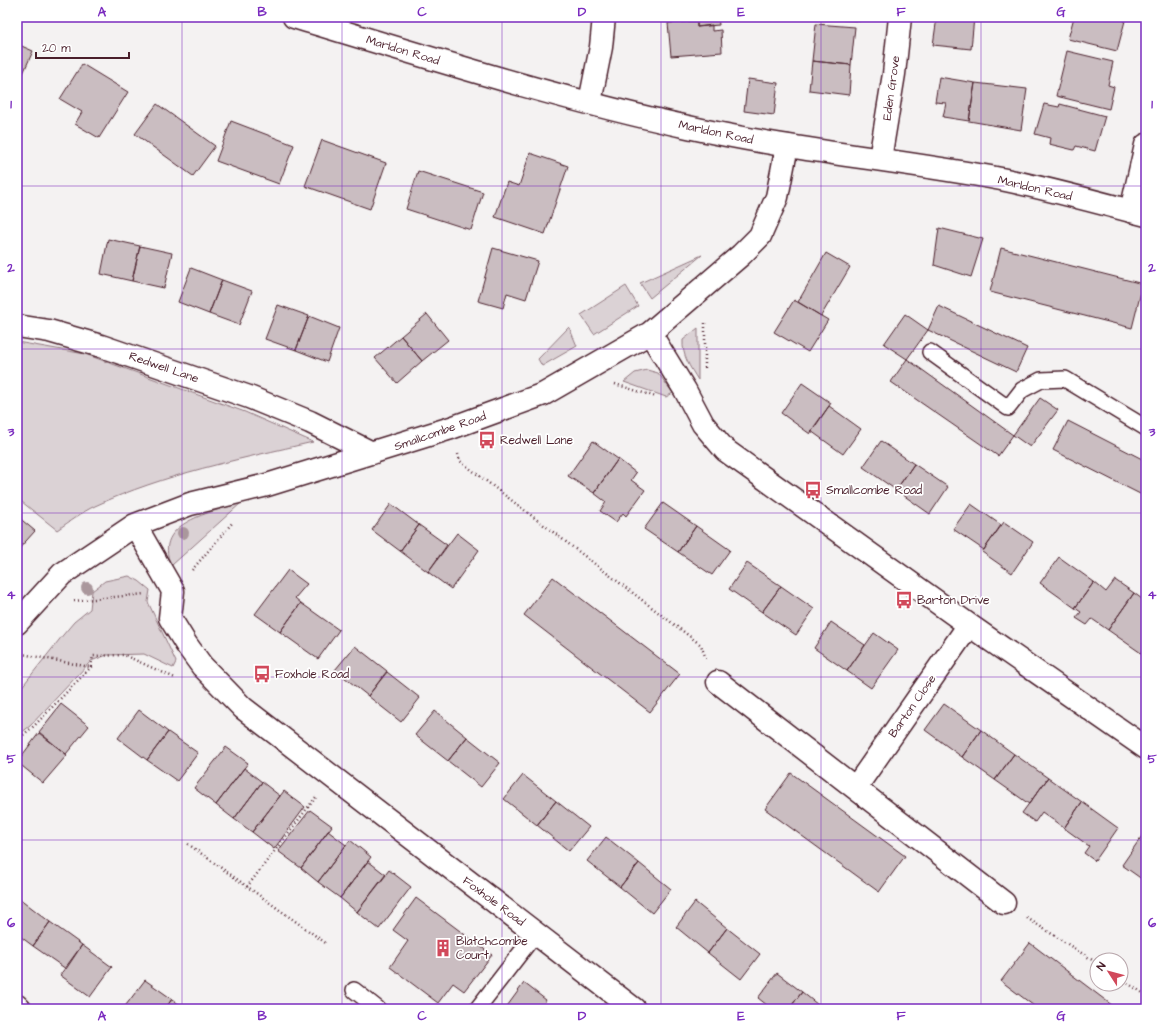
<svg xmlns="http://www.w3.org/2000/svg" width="1163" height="1026" font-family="'Architects Daughter',sans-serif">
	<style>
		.green { fill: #dbd2d5; stroke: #927880 }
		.building { fill: #cabdc1; stroke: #4a1f2b }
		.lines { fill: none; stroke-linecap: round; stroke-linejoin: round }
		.service-casing { stroke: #4a1f2b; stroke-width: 18 }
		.minor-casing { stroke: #4a1f2b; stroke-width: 25 }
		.secondary-casing { stroke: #4a1f2b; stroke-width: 25 }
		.path { stroke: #4a1f2b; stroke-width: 2.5; stroke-dasharray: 1 3; stroke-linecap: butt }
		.service { stroke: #fff; stroke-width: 15 }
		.minor { stroke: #fff; stroke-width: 22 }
		.secondary { stroke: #fff; stroke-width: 22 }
		.tree { fill: #aa979c }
		.grid { fill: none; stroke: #7b2cbf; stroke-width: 1; stroke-opacity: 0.55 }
		.labels { text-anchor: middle; stroke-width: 3.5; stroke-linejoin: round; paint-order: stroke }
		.street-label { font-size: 12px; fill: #4a1f2b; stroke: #fff }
		.poi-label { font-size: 12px; fill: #4a1f2b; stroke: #fff; text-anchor: start }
		.neatline { fill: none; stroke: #7b2cbf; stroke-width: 1.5 }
		.grid-label { font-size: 13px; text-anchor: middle; font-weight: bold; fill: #7b2cbf }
	</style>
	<rect width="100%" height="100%" fill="#f4f2f2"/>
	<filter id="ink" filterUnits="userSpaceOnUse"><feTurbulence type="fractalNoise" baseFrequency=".025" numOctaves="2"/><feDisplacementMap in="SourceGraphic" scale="8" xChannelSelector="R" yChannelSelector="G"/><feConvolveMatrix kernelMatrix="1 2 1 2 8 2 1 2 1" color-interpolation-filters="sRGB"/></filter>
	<g filter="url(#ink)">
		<!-- green -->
		<path class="green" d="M702 255 650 298 640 283Z
			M626 286 638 306 594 334 581 315Z
			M569 327 577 346 542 366 538 359Z
			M698 328V380C690 367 682 356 683 340Z
			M17 342 85 354 245 412 313 442C240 459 164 474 95 506 82 512 69 522 57 530L17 498Z
			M647 370 658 373 673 393 666 397 624 382 635 373Z
			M241 503 172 565H171C152 522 213 512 241 503Z
			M129 576 139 581 150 590 148 602 176 662 173 668 144 654 107 655 91 661 30 726 17 736V693L63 635 74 622 90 609 92 591 105 581Z"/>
		<!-- building -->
		<path class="building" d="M677 17H718L719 25 697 27V21L678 22Z
			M810 17H861L860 21Z
			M937 17H974L971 49 933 45Z
			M1074 17H1126L1117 51 1068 39Z
			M697 21V27L712 25V31L721 30 722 52 671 56 668 23Z
			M816 24 855 27 851 65 812 61Z
			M17 44 33 51 17 87Z
			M1067 51 1113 62 1108 85 1114 87 1109 109 1056 96Z
			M812 61 851 65 849 95 809 90Z
			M82 64 128 92 99 138 75 124 82 112 60 99Z
			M939 77 975 83 969 121 943 117 946 103 935 102Z
			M748 79 778 83 774 115 744 111Z
			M975 83 1027 89 1021 130 969 121Z
			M157 104 215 146 193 176 135 134Z
			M1044 104 1059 107 1060 104 1105 116 1095 151 1076 146 1074 150 1049 144 1050 138 1035 134Z
			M231 121 294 145 279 184 216 161Z
			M322 140 386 163 370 209 305 186Z
			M530 153 568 166 545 234 495 217 507 182 519 186Z
			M418 171 483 192 471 230 406 209Z
			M939 228 983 239 971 277 934 265Z
			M108 239 140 246 132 281 101 274Z
			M140 246 172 253 164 288 132 281Z
			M493 248 538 261 526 299 507 293 503 308 478 301Z
			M1001 248 1143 284 1132 328 990 292Z
			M826 253 850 267 821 316 798 302Z
			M191 268 222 280 209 314 178 302Z
			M222 280 252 291 239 325 209 314Z
			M794 300 828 320 808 352 774 332Z
			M278 305 309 316 296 350 265 339Z
			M939 306 1027 348 1016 372 928 330Z
			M427 314 448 340 422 361 401 336Z
			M905 314 928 330 907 359 884 344Z
			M309 316 339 328 327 362 296 350Z
			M401 336 422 361 397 383 375 358Z
			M907 359 1013 435 998 456 891 382Z
			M802 383 831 403 810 434 781 413Z
			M1040 398 1058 410 1030 447 1013 435Z
			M829 406 861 429 843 454 811 431Z
			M1068 421 1146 461V497L1053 450Z
			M593 441 618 459 594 493 568 476Z
			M881 441 914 464 896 490 863 467Z
			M618 459 636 473 631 480 645 490 626 516 623 513 616 522 600 511 606 502 594 493Z
			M914 464 948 487 930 514 896 490Z
			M663 503 696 526 678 552 644 529Z
			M391 504 419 525 400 551 372 530Z
			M971 504 1001 525 984 550 953 529Z
			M17 516 35 531 17 551Z
			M1004 522 1033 542 1012 573 982 552Z
			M419 525 447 545 428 572 400 551Z
			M696 526 730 550 712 575 678 552Z
			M457 533 479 550 451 589 428 572Z
			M1059 557 1094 582 1075 608 1040 583Z
			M747 563 781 586 762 612 729 589Z
			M288 570 307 584 295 598 301 603 280 632 255 614Z
			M553 577 680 674 650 712 524 615Z
			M1115 580 1134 593 1108 630 1092 619 1087 625 1076 618 1081 612 1075 608 1094 582 1106 592Z
			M781 586 814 609 796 635 762 612Z
			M1134 593 1146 602V646L1141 653 1108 630Z
			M301 603 339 630 318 659 280 632Z
			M831 622 865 645 847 671 814 648Z
			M874 633 898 650 871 688 847 671Z
			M355 646 387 671 368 696 335 670Z
			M1146 646V656L1141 653Z
			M387 672 420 698 401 722 368 696Z
			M61 704 89 726 66 754 39 732Z
			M944 704 981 730 962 757 925 730Z
			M139 710 168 732 147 760 118 738Z
			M435 711 467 737 448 761 415 735Z
			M981 730 1014 754 995 780 962 757Z
			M168 732 198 753 177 781 147 760Z
			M39 733 67 755 43 783 17 762Z
			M467 737 500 763 481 787 448 761Z
			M226 747 248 763 216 805 194 788Z
			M1014 754 1048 778 1029 804 995 780Z
			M244 768 262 782 234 819 216 805Z
			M791 773 905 856 879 892 765 809Z
			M523 775 556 801 537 825 504 799Z
			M1048 778 1082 802 1064 828 1042 812 1035 822 1022 813Z
			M262 782 280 796 252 832 234 819Z
			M284 791 305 807 274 849 252 832Z
			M556 801 589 827 569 851 537 825Z
			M1082 802 1118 828 1095 861 1084 853 1089 846 1064 828Z
			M310 810 332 826 301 868 278 851Z
			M1146 830V882L1122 865Z
			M328 831 346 845 318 882 301 868Z
			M606 837 639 863 620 887 587 861Z
			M350 840 371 857 340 898 318 882Z
			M368 861 386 875 357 912 340 898Z
			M639 863 671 889 652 913 620 887Z
			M389 870 411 887 379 929 357 912Z
			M19 898 50 922 33 946 17 934V901Z
			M416 898 492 955 464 991 453 983 438 1003 390 967 408 941 393 930Z
			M695 902 727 928 708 953 676 927Z
			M50 922 82 945 66 969 33 946Z
			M727 928 760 954 741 979 708 953Z
			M1030 943 1117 1009H1038L1001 981Z
			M82 945 112 967 90 997 60 975Z
			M777 973 802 992 789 1009H772L758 998Z
			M145 980 172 999 165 1009H123Z
			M524 983 546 1000 543 1005 539 1009H505Z
			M802 992 823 1009H789Z
			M172 999 185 1009H165Z"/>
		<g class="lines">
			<!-- service casing -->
			<g class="service-casing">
				<path id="service" d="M930 352 1008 408 1022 390 1041 380 1065 379 1146 428
					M354 990 378 1009
					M477 1009 536 933"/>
			</g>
			<!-- minor casing -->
			<g class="minor-casing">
				<path id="minor" d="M590 102 601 47 604 17
					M880 159 894 74 900 17
					M1131 211 1146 145
					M17 326 49 331 101 346 249 397 310 422 372 453
					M650 333 685 390 703 424 725 450 969 625 1146 748
					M135 525 173 591 170 618 186 644 202 666 243 708 634 1009
					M17 623 62 574 135 525 190 504 267 485 451 428 544 394 650 333 741 255 760 236 777 197 787 146
					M718 682 1004 903
					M856 787 969 625
					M17 1006 20 1009"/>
			</g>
			<!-- secondary casing -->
			<g class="secondary-casing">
				<path id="secondary" d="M294 17C424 56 555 98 688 127 791 150 897 160 1001 179 1049 189 1098 202 1146 215"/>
			</g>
			<!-- path -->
			<path class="path" d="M705 368V323
				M615 384 656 397
				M458 454 460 461 701 645 706 659
				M192 570 233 522
				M74 601 144 594
				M17 653 90 667
				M17 740 34 726 91 667 93 656 124 655 175 678
				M188 844 327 944
				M247 887 316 797
				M1027 918 1097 963
				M1121 979 1146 995"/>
			<!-- service -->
			<use href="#service" class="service"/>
			<!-- minor -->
			<use href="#minor" class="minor"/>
			<!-- secondary -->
			<use href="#secondary" class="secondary"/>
		</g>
		<!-- trees -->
		<g class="tree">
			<circle cx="183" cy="533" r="6"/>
			<circle cx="87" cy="588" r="6"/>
		</g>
	</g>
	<!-- grid -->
	<path class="grid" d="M182 17V1009M342 17V1009M502 17V1009M661 17V1009M821 17V1009M981 17V1009M17 186H1146M17 349H1146M17 513H1146M17 677H1146M17 840H1146"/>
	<!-- icons -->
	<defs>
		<g id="bus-bare" transform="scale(1.38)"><path d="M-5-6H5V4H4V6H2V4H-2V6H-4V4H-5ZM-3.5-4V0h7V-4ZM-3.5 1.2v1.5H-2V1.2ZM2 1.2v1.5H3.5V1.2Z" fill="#d1495b" stroke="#fff" stroke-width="2.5" paint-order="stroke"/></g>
		<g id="building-bare" transform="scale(1.38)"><path d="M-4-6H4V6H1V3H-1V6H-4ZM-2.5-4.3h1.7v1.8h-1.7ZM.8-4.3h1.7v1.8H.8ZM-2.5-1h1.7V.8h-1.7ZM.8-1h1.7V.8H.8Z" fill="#d1495b" stroke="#fff" stroke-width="2.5" paint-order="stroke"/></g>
	</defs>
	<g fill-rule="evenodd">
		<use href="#bus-bare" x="487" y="440"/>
		<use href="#bus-bare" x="813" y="490"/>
		<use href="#bus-bare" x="904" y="600"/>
		<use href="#bus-bare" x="262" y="674"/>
		<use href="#building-bare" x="443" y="948"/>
	</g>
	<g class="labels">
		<!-- street labels -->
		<g class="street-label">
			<text transform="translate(403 50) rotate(17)" y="4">Marldon Road</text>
			<text transform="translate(891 88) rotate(-82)" y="4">Eden Grove</text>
			<text transform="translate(716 132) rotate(12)" y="4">Marldon Road</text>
			<text transform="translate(1035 188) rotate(13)" y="4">Marldon Road</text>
			<text transform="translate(164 367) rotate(19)" y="4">Redwell Lane</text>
			<text transform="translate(440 431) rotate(-19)" y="4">Smallcombe Road</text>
			<text transform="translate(912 706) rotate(-55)" y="4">Barton Close</text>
			<text transform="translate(494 901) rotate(37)" y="4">Foxhole Road</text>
		</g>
		<!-- poi labels -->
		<g class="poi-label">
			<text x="500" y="444">Redwell Lane</text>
			<text x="826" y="494">Smallcombe Road</text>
			<text x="917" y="604">Barton Drive</text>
			<text x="275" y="678">Foxhole Road</text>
			<text x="456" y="945">Blatchcombe<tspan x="456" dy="14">Court</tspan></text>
		</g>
	</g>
	<!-- margin -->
	<rect width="1163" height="1026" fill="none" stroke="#fff" stroke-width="44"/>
	<!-- north arrow -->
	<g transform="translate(1109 972) rotate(306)"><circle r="19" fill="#ffffff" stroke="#b7a5aa"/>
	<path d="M0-3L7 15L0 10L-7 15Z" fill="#d1495b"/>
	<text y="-6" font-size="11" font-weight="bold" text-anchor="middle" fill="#4a1f2b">N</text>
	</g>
	<!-- scale -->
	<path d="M36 52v6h93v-6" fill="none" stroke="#4a1f2b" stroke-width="2"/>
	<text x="42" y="52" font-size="12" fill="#4a1f2b" stroke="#ffffff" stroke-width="3" paint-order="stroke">20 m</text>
	<rect x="22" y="22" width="1119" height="982" class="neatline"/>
	<g class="grid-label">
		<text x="102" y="16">A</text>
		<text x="262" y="16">B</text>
		<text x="422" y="16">C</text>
		<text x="582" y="16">D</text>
		<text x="741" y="16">E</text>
		<text x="901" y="16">F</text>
		<text x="1061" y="16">G</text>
		<text x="11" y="108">1</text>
		<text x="1152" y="108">1</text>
		<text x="11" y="272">2</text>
		<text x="1152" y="272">2</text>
		<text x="11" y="436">3</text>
		<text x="1152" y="436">3</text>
		<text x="11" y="599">4</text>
		<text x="1152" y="599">4</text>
		<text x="11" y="763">5</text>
		<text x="1152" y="763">5</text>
		<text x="11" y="927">6</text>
		<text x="1152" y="927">6</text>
		<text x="102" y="1020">A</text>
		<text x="262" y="1020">B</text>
		<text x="422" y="1020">C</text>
		<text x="582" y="1020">D</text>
		<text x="741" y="1020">E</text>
		<text x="901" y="1020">F</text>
		<text x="1061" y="1020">G</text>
	</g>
</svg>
